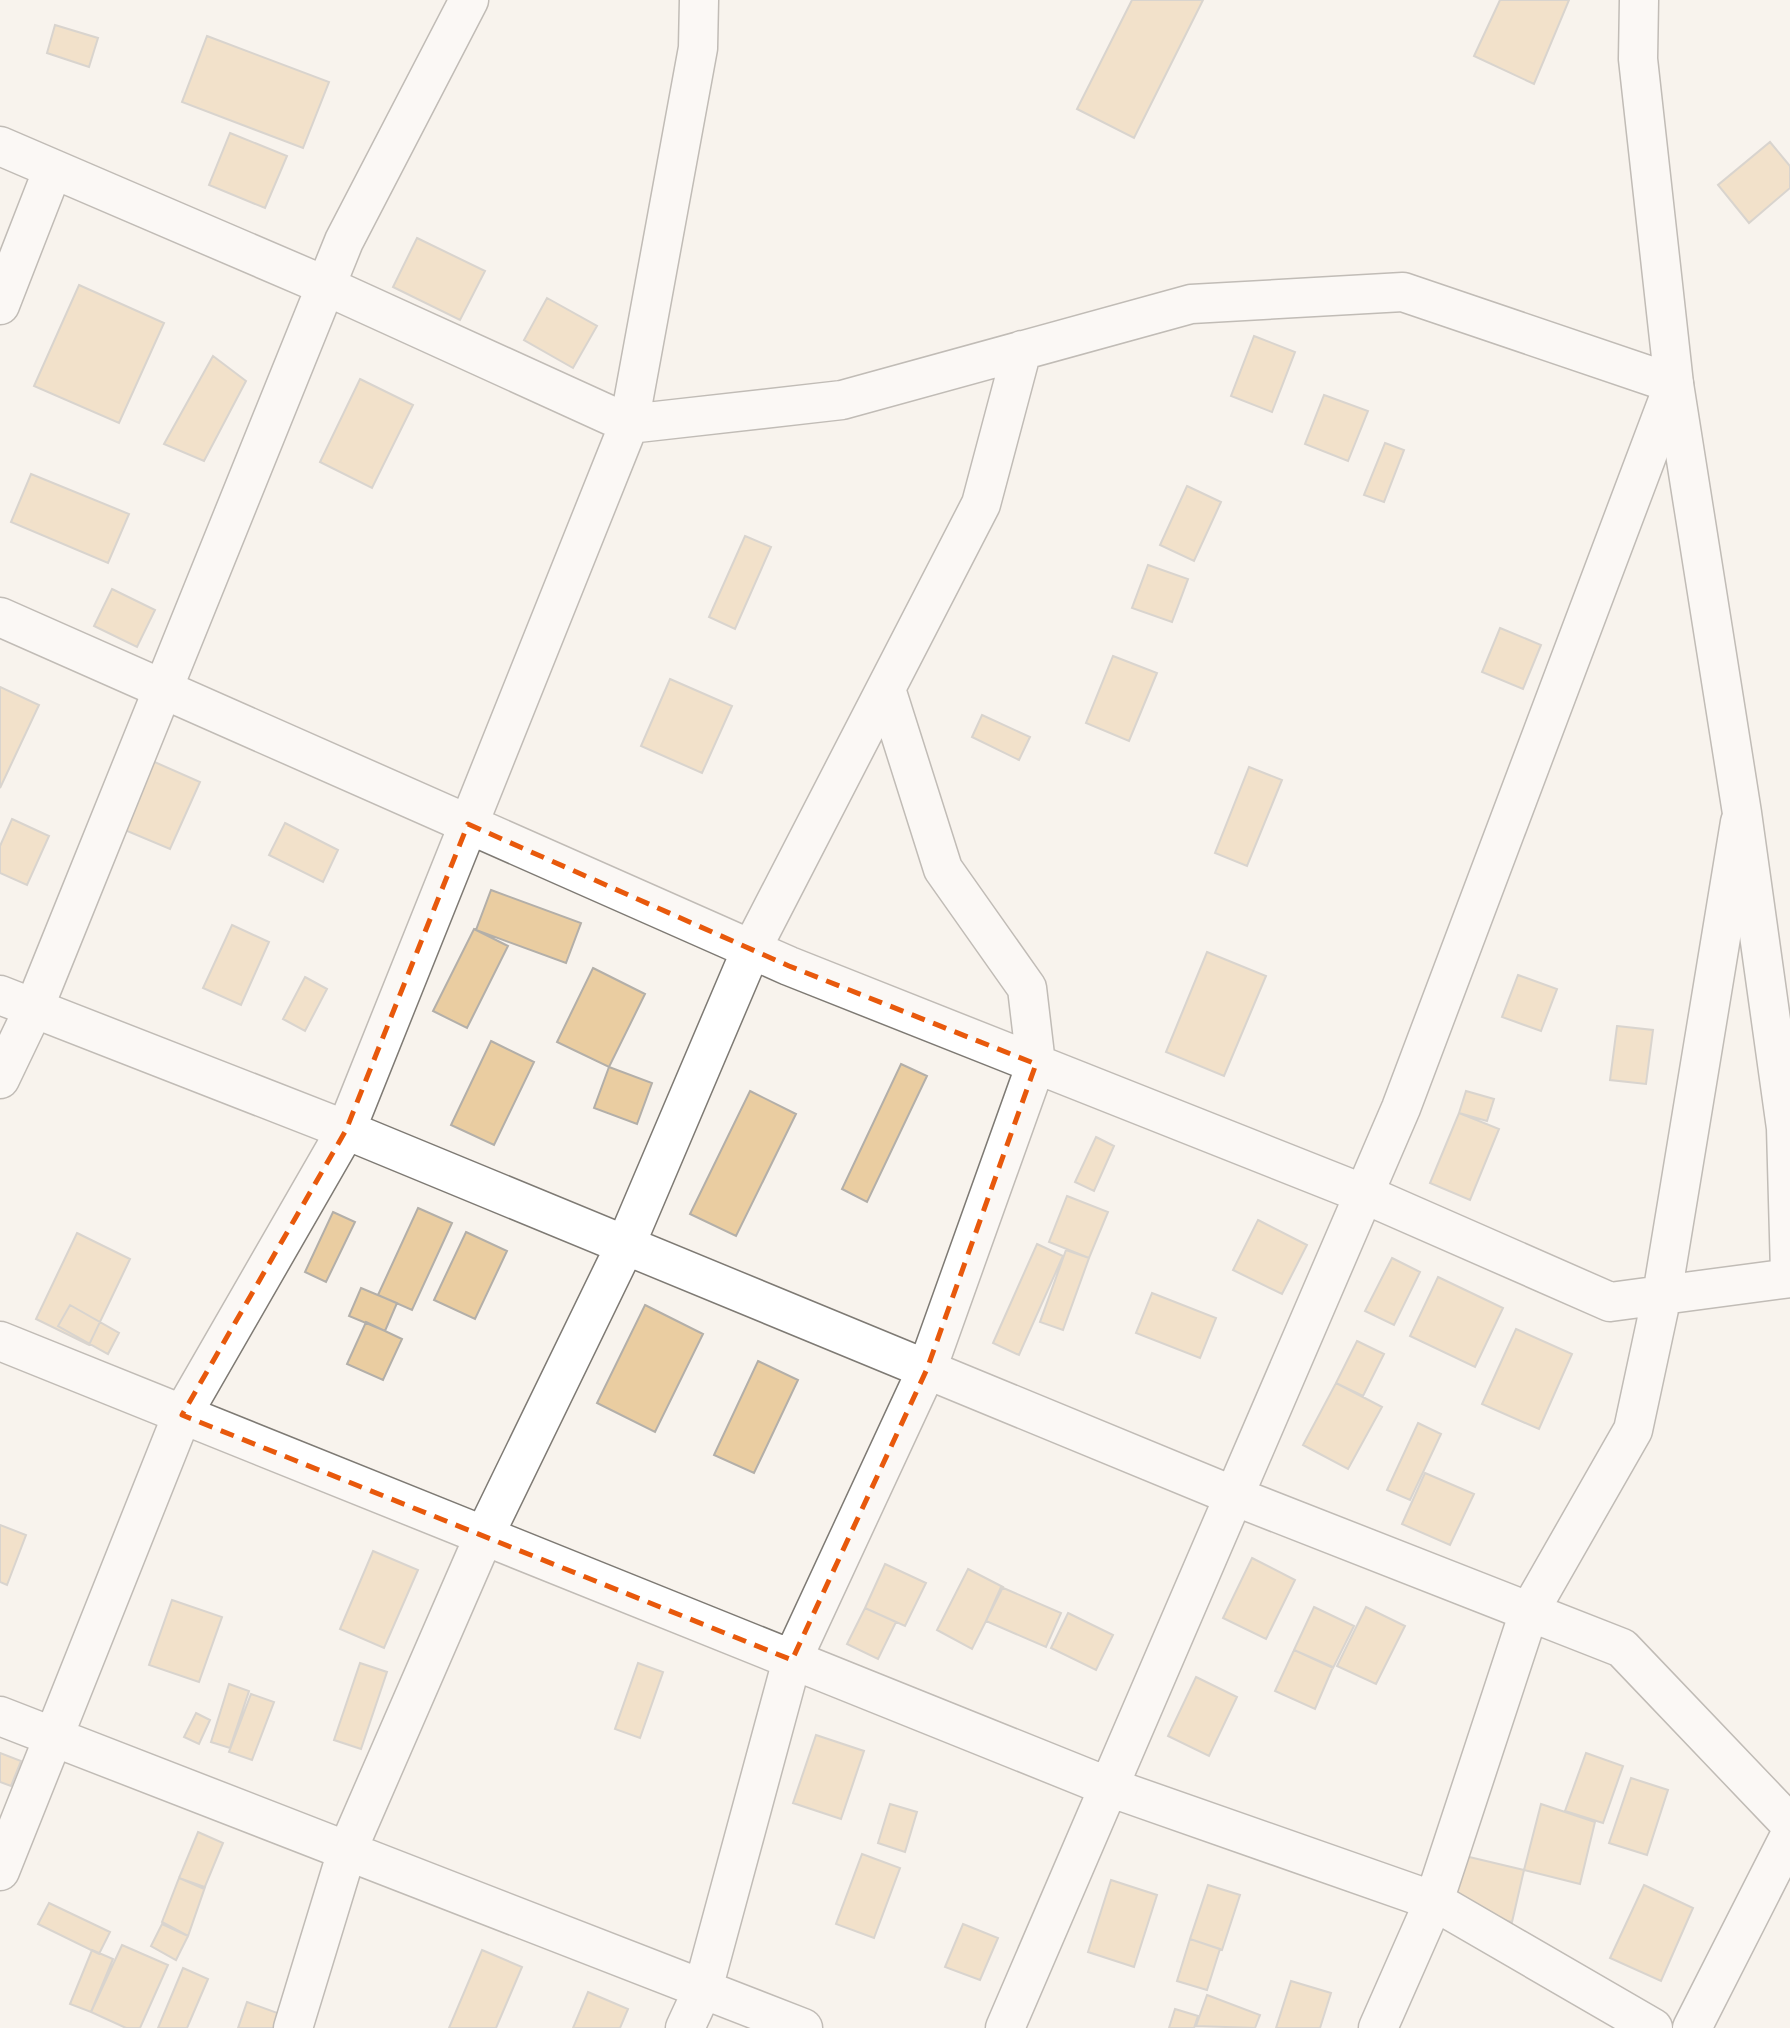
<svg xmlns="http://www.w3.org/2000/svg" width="1790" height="2028" font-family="'IBM Plex Sans',sans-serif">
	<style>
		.building { fill: #eacda1; stroke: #b3afa9; stroke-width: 2 }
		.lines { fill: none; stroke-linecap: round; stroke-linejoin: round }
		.minor-casing { stroke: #7e7a74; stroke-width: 41 }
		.major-casing { stroke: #7e7a74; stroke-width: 41 }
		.minor { stroke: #fff; stroke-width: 38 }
		.major { stroke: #fff; stroke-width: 38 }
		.marked { fill: none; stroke: #e8590c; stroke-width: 5; stroke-dasharray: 14 9; stroke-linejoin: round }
	</style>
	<rect width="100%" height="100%" fill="#f8f3ed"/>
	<!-- building -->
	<path class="building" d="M1132 0H1203L1134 138 1077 109Z
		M1500 0H1569L1534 84 1474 56Z
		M55 25 98 38 89 67 47 53Z
		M207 36 329 82 303 148 182 102Z
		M230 133 287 156 265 208 209 185Z
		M1770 142 1790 166V188L1749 223 1718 185Z
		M417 238 485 271 460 320 393 287Z
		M79 285 164 323 119 423 34 386Z
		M547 298 597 326 573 368 524 340Z
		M1254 336 1295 352 1272 412 1231 396Z
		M213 356 246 381 204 461 164 444Z
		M360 379 413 405 372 488 320 462Z
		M1324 395 1368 411 1348 461 1305 444Z
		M1385 443 1404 450 1384 502 1364 495Z
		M31 474 129 514 108 563 11 522Z
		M1187 486 1221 502 1194 561 1160 545Z
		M745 536 771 547 735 629 709 617Z
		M1148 565 1188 579 1172 622 1132 608Z
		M112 589 155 610 137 647 94 626Z
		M1500 628 1541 645 1523 689 1482 672Z
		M1113 656 1157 673 1129 741 1086 723Z
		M670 679 732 706 702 773 641 746Z
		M0 687 39 705 0 788Z
		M982 715 1030 737 1019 760 972 737Z
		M150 760 200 782 170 849 120 828Z
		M1249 767 1282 780 1247 866 1215 853Z
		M12 819 49 836 27 885 0 873V846Z
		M285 823 338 850 323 882 269 855Z
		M491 890 581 923 566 963 476 930Z
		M232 925 269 942 241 1005 203 988Z
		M474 929 508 946 467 1028 433 1011Z
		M1207 952 1266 976 1224 1076 1166 1052Z
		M593 968 645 994 609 1067 557 1042Z
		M1518 975 1557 989 1541 1031 1502 1017Z
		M305 977 327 989 305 1031 283 1019Z
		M1617 1026 1653 1030 1646 1084 1610 1080Z
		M491 1041 534 1062 494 1145 451 1125Z
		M901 1064 927 1076 867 1202 842 1189Z
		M609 1067 652 1083 637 1124 594 1108Z
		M750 1091 796 1114 736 1236 690 1214Z
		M1466 1091 1494 1099 1487 1121 1459 1113Z
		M1459 1113 1499 1129 1470 1200 1430 1183Z
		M1096 1137 1114 1146 1094 1191 1075 1182Z
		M1067 1196 1108 1212 1089 1258 1049 1242Z
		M418 1208 452 1223 412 1310 378 1295Z
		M333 1212 355 1222 326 1282 305 1272Z
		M1258 1220 1307 1245 1282 1294 1233 1270Z
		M466 1232 507 1251 475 1319 434 1300Z
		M77 1233 130 1259 89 1345 36 1319Z
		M1037 1244 1063 1256 1019 1355 993 1343Z
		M1066 1250 1089 1258 1063 1330 1040 1322Z
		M1392 1258 1420 1272 1394 1325 1365 1311Z
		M1438 1277 1503 1308 1475 1367 1410 1336Z
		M361 1288 397 1303 385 1331 349 1316Z
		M1152 1293 1216 1318 1200 1358 1136 1333Z
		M70 1305 119 1333 108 1354 58 1326Z
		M645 1305 703 1334 655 1432 597 1403Z
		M366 1322 402 1339 383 1380 347 1364Z
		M1516 1329 1572 1354 1539 1429 1482 1404Z
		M1357 1341 1384 1354 1363 1396 1336 1383Z
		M758 1361 798 1380 754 1473 714 1455Z
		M1336 1383 1382 1407 1348 1469 1303 1445Z
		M1418 1423 1441 1434 1410 1500 1387 1490Z
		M1425 1473 1474 1494 1450 1545 1402 1524Z
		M0 1525 26 1535 7 1585 0 1582Z
		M373 1551 418 1570 384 1648 340 1629Z
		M1252 1558 1295 1580 1266 1639 1223 1618Z
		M885 1564 926 1583 905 1626 865 1608Z
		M968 1569 1003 1587 972 1649 937 1630Z
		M1001 1587 1061 1613 1046 1647 986 1621Z
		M172 1600 222 1617 199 1682 149 1665Z
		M1314 1607 1354 1626 1333 1668 1294 1650Z
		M1366 1607 1405 1626 1376 1684 1337 1666Z
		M865 1608 896 1622 878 1659 847 1644Z
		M1068 1613 1113 1635 1096 1670 1051 1648Z
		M1294 1650 1333 1667 1315 1709 1275 1691Z
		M360 1663 387 1672 361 1749 334 1740Z
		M638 1663 663 1672 640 1738 615 1729Z
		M1196 1677 1237 1697 1209 1756 1168 1736Z
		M229 1684 249 1691 230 1748 211 1742Z
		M251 1694 274 1702 252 1760 229 1752Z
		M196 1713 210 1720 199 1744 184 1737Z
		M816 1735 864 1751 841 1819 793 1803Z
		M0 1753 21 1761 11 1786 0 1782Z
		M1586 1753 1623 1766 1603 1823 1565 1811Z
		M1631 1778 1668 1790 1647 1855 1609 1843Z
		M890 1804 917 1812 905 1852 878 1843Z
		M1541 1804 1595 1822 1580 1884 1524 1870Z
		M198 1832 223 1843 204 1889 179 1878Z
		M862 1854 900 1868 874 1938 836 1924Z
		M1465 1856 1524 1870 1512 1922 1452 1908Z
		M179 1878 205 1887 188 1936 162 1922Z
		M1111 1880 1157 1895 1134 1967 1088 1952Z
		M1208 1885 1240 1895 1222 1950 1190 1939Z
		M1644 1885 1693 1908 1661 1981 1610 1958Z
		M49 1903 110 1932 99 1954 38 1924Z
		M162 1924 188 1936 176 1960 151 1946Z
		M963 1924 998 1938 980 1980 945 1967Z
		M1190 1939 1220 1949 1207 1990 1177 1981Z
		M122 1945 168 1965 140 2028H126L91 2012Z
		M92 1950 113 1959 91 2012 70 2004Z
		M482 1950 522 1967 496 2028H449Z
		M183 1968 208 1979 187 2028H158Z
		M1291 1981 1331 1993 1320 2028H1276Z
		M588 1992 628 2009 620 2028H573Z
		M1207 1995 1260 2015 1255 2028 1196 2026Z
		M247 2002 283 2015 278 2028H238Z
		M1175 2009 1198 2016 1194 2028H1169Z"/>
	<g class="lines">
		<!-- minor casing -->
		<g class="minor-casing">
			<path id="minor" d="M1639 0 1638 59 1674 384
				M0 146 326 286 629 424 842 400 1191 304 1403 292 1674 384 1401 1108 1005 2028
				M0 305 53 169
				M0 617 789 966 1364 1194 1610 1302 1790 1278
				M0 995 346 1130 1234 1496 1622 1648 1790 1824
				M0 1079 34 1008 344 241 469 0
				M0 1341 1109 1787 1434 1901 1653 2028
				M0 1716 803 2028
				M0 1871 182 1415 346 1130 629 424 698 48 699 0
				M293 2028 347 1851 484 1536 625 1246 751 950 981 504 1022 350
				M685 2028 703 1989 792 1660 927 1369 1036 1064 1027 988 943 869 886 689
				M1378 2028 1434 1901 1529 1612 1633 1430 1662 1295 1740 822
				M1692 2028 1790 1835"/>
		</g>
		<!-- major casing -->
		<g class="major-casing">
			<path id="major" d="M1674 384 1742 813 1786 1128 1790 1272"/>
		</g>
		<!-- minor -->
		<use href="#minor" class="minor"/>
		<!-- major -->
		<use href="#major" class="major"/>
	</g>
	<!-- marked area -->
	<path d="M0 0H1790V2028H0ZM468 824 789 966 1036 1064 927 1369 792 1660 182 1415 346 1130Z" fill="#f8f3ed" fill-opacity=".55" fill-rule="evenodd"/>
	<path class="marked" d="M468 824 789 966 1036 1064 927 1369 792 1660 182 1415 346 1130Z"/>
</svg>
